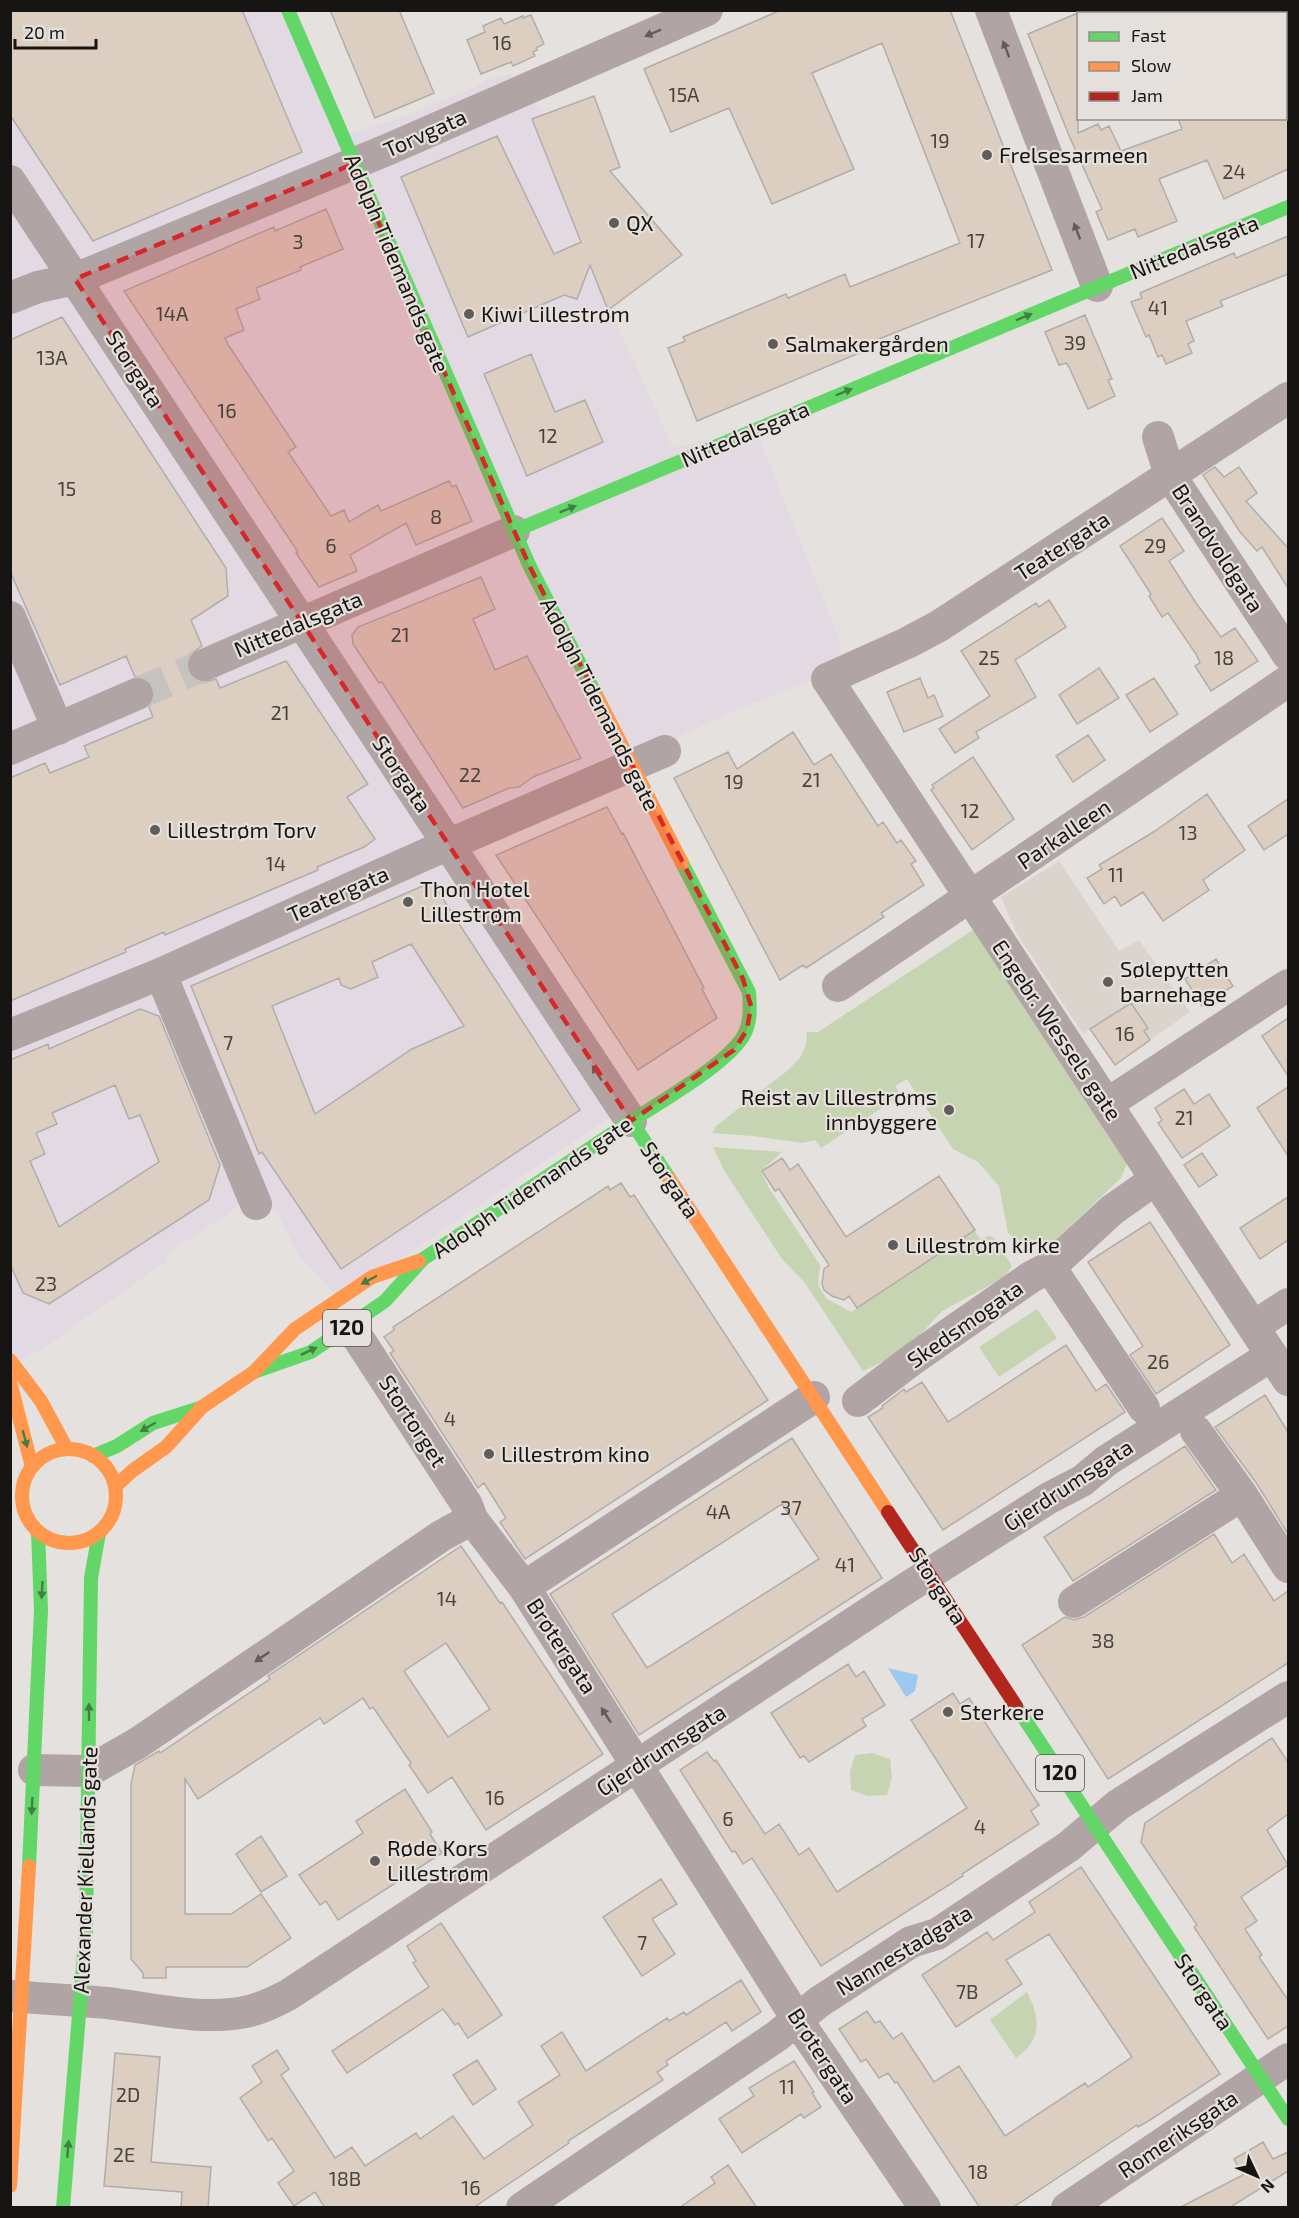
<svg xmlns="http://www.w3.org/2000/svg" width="1299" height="2218" font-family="'Exo 2',sans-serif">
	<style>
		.commercial { fill: #e2d9e2 }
		.built { fill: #dbd4cd }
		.green { fill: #c7d4b1 }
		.water { fill: #9dc8ef }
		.building { fill: #dccec1; stroke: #b0adab; stroke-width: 1.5; fill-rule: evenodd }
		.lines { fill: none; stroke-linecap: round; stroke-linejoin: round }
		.street-tunnel { stroke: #c5c2c0; stroke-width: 32; stroke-dasharray: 32 16; stroke-linecap: butt }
		.street { stroke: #b0a4a4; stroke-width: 32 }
		.fast { stroke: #63d668; stroke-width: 14 }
		.slow { stroke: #ff974d; stroke-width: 14 }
		.jam { stroke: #b3261e; stroke-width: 14 }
		.oneway { fill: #645c5c }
		.oneway2 { fill: #417f42 }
		.marked { fill: #d62828; fill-opacity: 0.2; stroke: #d62828; stroke-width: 4.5; stroke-dasharray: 12 8; stroke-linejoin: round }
		.poi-dot { fill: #5f5c5a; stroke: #e6e0dc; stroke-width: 2 }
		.labels { text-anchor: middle; stroke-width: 4.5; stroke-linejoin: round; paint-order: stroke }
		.number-label { font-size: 20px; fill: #48433e }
		.shield { fill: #e6e0dc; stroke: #55524f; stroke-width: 1.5 }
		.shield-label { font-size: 21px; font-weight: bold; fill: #171513 }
		.street-label { font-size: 22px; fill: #171513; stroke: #e6e0dc }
		.poi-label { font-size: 22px; fill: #171513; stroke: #e6e0dc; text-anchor: start }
	</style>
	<rect width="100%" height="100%" fill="#e4e1de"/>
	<!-- commercial -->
	<path class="commercial" d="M11 11H282L350 134 405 116 473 88 488 80 511 74 544 114 569 169 601 289 673 448 756 430 841 644 838 670 741 708 601 772 475 844 497 890 615 1114 340 1299 299 1256 276 1210 259 1193 174 1249 165 1257 168 1260 45 1347 11 1366Z"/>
	<!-- built -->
	<path class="built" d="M1059 861 1119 951 1139 940 1190 1012 1115 1065 1090 1029 1083 1034 1017 934 1001 897Z"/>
	<!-- green -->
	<path class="green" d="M973 930 1128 1161 1121 1178 1047 1248 1021 1243 1008 1233 999 1186 978 1162 953 1149 907 1079 895 1086 901 1095 821 1148 815 1140 802 1143 753 1136 712 1133 716 1126 787 1071 800 1058 806 1045 807 1032H818Z
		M713 1147 782 1152 761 1171 769 1188 820 1265 818 1285 827 1299 851 1312 974 1230 980 1239 989 1236 994 1238 1012 1266 1005 1277 942 1311 905 1351 863 1371 805 1283 782 1259 725 1172Z
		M1037 1309 1057 1338 999 1377 979 1347Z
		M872 1753 890 1759 892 1777 887 1795 868 1796 851 1790 850 1772 855 1755Z
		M1027 1992C1041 2020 1042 2039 1016 2058L990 2020Z"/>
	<!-- water -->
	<path class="water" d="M888 1668 918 1675 915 1691 906 1697Z"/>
	<!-- building -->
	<path class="building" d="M10 10H242L302 152 93 241 10 115Z
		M330 10H399L434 93 375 118Z
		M781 10H950L1052 270 869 343 871 348 697 421 668 348 685 341 683 337 786 294 788 298 845 274 850 287 960 243 882 43 812 73 854 169 772 204 729 108 671 132 644 69Z
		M1078 13V133L1098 124 1101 130 1109 126 1121 151 1182 129 1178 118H1288V169L1224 199 1207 160 1159 179 1177 221 1138 237 1135 229 1108 240 1096 212 1102 209 1070 138 1028 34Z
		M531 15 544 44 536 48 537 50 533 52 535 56 513 66 511 62 481 74 467 40 485 32 483 26 501 18 504 24 523 16V18Z
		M594 96 620 167 610 171 682 255 608 310 590 265 577 299 564 295 468 337 401 177 497 136 554 254 581 242 532 119Z
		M326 209 343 249 300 267 301 270 256 288 260 299 236 309 244 330 225 338 229 346 296 447 288 452 331 516 344 510 349 522 378 505 381 511 449 481 452 487 456 485 472 521 416 545 406 523 350 555 357 571 319 587 296 553 298 552 124 291 274 227 275 231Z
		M1288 236V274L1220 301 1223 306 1186 321 1194 341 1188 344 1192 353 1166 364 1162 355 1158 357 1149 335 1146 337 1131 302 1142 298 1140 293 1234 253 1236 258Z
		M1085 315 1112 379 1108 380 1115 396 1088 409 1069 367 1066 363 1059 365 1045 332Z
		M62 317 226 568 228 596 191 620 202 646 189 655 186 664 188 673 193 679 201 683 216 679 220 688 286 661 368 784 347 797 375 839 364 847 317 867 318 870 165 935 164 932 125 949 126 952 10 1001V778L45 763 50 773 89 757 84 746 153 717 149 707 155 695 154 687 148 680 135 677 126 656 60 685 10 571V340Z
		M531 354 555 412 585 400 603 442 527 476 484 374Z
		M1215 467 1224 477 1239 467 1257 493 1246 501 1288 548V588L1262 547 1257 551 1240 532 1203 475Z
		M1162 518 1184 551 1169 561 1196 603 1221 637 1235 628 1258 661 1211 691 1195 666 1200 663 1196 654 1168 613 1162 617 1149 596 1151 594 1120 546Z
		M481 577 495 609 473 619 495 670 527 656 581 758 533 777 519 787 509 788 463 808 382 682 379 683 353 644 352 635 358 627Z
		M1049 600 1066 627 1015 660 1036 697 976 732 979 738 955 753 939 729 990 696 961 651 1036 603 1039 607Z
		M1099 668 1119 698 1077 724 1059 695Z
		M920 678 928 698 934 695 943 716 904 732 887 692Z
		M1154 678 1178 714 1150 732 1126 695Z
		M793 732 814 765 831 754 878 826 883 822 897 843 901 840 916 861 911 864 924 885 881 913 884 917 806 968 803 965 780 980 674 778 728 752 737 769Z
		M1088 735 1105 760 1073 782 1056 756Z
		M973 757 1014 819 972 850 931 790 934 788 932 785Z
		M1207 794 1245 850 1203 880 1209 890 1163 921 1143 892 1121 906 1115 896 1104 904 1087 878 1102 869 1099 865 1155 831Z
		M1288 799V834L1264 850 1248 826Z
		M607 807 622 834 623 833 704 988 702 989 717 1018 638 1070 496 855Z
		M432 882 580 1110 341 1269 262 1152 259 1154 191 986ZM411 944 464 1026 412 1049 315 1114 272 1006 339 978 341 985 351 989 378 977 372 962Z
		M1216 959 1233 986 1202 1006 1185 979Z
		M1131 1003 1148 1028 1144 1031 1150 1040 1115 1065 1090 1029Z
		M140 1009 159 1016 220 1165 209 1200 49 1304 23 1293 10 1264V1060L48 1044 49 1049ZM115 1085 129 1119 140 1115 159 1162 59 1227 30 1161 45 1154 36 1133 57 1124 52 1113Z
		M1288 1018V1076L1262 1036Z
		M1288 1087V1156L1257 1108Z
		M1184 1089 1194 1104 1209 1094 1230 1126 1182 1158 1158 1123 1162 1120 1155 1108Z
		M1202 1153 1217 1175 1199 1187 1184 1165Z
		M782 1158 790 1170 798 1164 846 1237 939 1176 975 1230 857 1308 849 1296 844 1300 832 1296 824 1290 822 1284 824 1269 829 1265 779 1189 775 1191 762 1171Z
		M621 1183 630 1197 634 1195 768 1400 525 1559 500 1522 506 1518 484 1483 478 1488 390 1353 394 1351 384 1337 394 1330 393 1327 608 1186 610 1190Z
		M1288 1197V1240L1260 1259 1240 1228Z
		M1150 1222 1230 1345 1156 1394 1130 1355 1143 1346 1088 1262Z
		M1066 1345 1096 1391 1106 1384 1125 1412 943 1530 868 1417 883 1408 882 1406 904 1389 906 1392 922 1382 948 1422Z
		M1265 1395 1288 1432V1534L1257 1484 1215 1427Z
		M792 1438 882 1578 639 1735 550 1594ZM782 1504 819 1559 647 1668 612 1614Z
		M1185 1446 1216 1490 1073 1581 1044 1537Z
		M1214 1534 1232 1563 1244 1554 1274 1601 1288 1591V1663L1108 1779 1022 1645 1065 1617 1074 1620 1084 1617Z
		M461 1546 500 1603 502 1602 603 1754 486 1830 452 1777 428 1793 409 1765 411 1763 373 1707 370 1709 363 1698 324 1724 320 1718 198 1799 185 1779V1914H231L261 1894 291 1938 247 1967H166V1978H143V1973L131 1959V1784L135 1765 159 1751 160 1753 270 1679 268 1676ZM446 1643 490 1709 448 1737 404 1671Z
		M848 1664 856 1677 864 1671 885 1705 862 1719 866 1726 809 1762 804 1756 800 1758 771 1713Z
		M953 1693 960 1704 969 1698 1022 1779 1039 1805 1031 1811 1039 1824 962 1874 963 1876 821 1966 752 1858 743 1864 735 1851 732 1852 680 1770 707 1752 714 1761 716 1760 765 1834 779 1824 799 1855 809 1848 837 1892 967 1808 911 1720Z
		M1272 1738 1288 1762V1814L1267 1830 1288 1865 1241 1897 1257 1921 1245 1929 1262 1955 1259 1957 1288 2000V2026L1268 2039 1194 1927 1197 1925 1141 1842 1145 1823Z
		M405 1789 432 1832 430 1834 442 1853 338 1920 326 1901 320 1905 299 1875 363 1833 356 1821Z
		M261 1836 287 1876 261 1892 236 1854Z
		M1081 1867 1220 2074 1150 2120 1138 2127 1137 2125 1012 2208H980L897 2082 895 2083 888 2073 879 2078 866 2059 861 2062 839 2029 867 2011 875 2023 880 2021 893 2039 902 2033 934 2082 959 2066 1005 2136 1085 2083 1088 2087 1132 2057 1049 1934 1006 1960 1022 1984 956 2027 922 1975 987 1932 993 1940 1035 1912 1029 1902Z
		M661 1879 677 1904 652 1919 675 1954 642 1976 603 1917Z
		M441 1923 502 2015 468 2038 458 2023 455 2025 443 2009 347 2073 332 2051 429 1987 413 1963 416 1961 407 1946Z
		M741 1980 761 2012 732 2031 726 2022 666 2061 668 2065 657 2072 663 2080 568 2141 569 2143 473 2208H325L315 2192 294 2206 278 2183 294 2171 272 2138 268 2141 240 2098 262 2082 252 2066 277 2050 289 2069 281 2075 335 2158 352 2147 365 2166 416 2133 420 2139 453 2116 484 2159 533 2125 518 2102 560 2075 541 2046 562 2032 586 2071 667 2018 669 2021 684 2012 686 2015Z
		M115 2053 160 2057 151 2162 211 2167 208 2208H181L182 2192 104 2186Z
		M477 2060 496 2089 473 2105 453 2075Z
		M794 2061 814 2092 812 2093 821 2107 804 2118 801 2114 742 2153 719 2119 754 2096 749 2088Z
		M1263 2142 1273 2159 1288 2152V2171L1229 2208H1179L1243 2175 1234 2159Z
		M728 2165 757 2208H679L715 2183 711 2177Z"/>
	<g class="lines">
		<!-- street-tunnel -->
		<path class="street-tunnel" d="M137 694 204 665"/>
		<!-- street -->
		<path class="street" d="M991 10 1097 286
			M10 181 631 1121
			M10 298 38 287 75 279 389 149 707 10
			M1288 398 939 626 907 643 827 679 1288 1380
			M1158 437 1170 475 1288 655
			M10 617 58 729
			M204 665 514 531
			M10 749 137 694
			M838 986 1288 681
			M167 989 256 1204
			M10 1035 160 974 422 856 665 751
			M1107 1104 1288 985
			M1050 1267 1144 1408
			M349 1326 360 1341 467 1505 472 1519
			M1253 1327 1288 1304
			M858 1401 913 1359 1031 1277 1050 1267 1112 1210 1156 1179
			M1196 1431 1242 1495
			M524 1587 814 1397
			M1074 1602 1242 1495 1288 1567
			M34 1770 89 1771 138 1743 441 1536 472 1519 524 1587 806 2033 925 2208
			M10 1996C43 1999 75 2000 107 2003 151 2008 201 2021 245 2012 261 2009 274 2002 288 1995L902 1591 1049 1498 1082 1481 1106 1461 1272 1355
			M522 2208 777 2036 819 2002 911 1942 937 1934 1068 1847 1118 1805 1288 1697
			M1067 2208 1288 2059"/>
		<!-- fast -->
		<path class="fast" d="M288 10 530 567 597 697
			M514 531 1288 207
			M631 1121C659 1103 731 1062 745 1033 751 1020 750 1006 749 992L682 863
			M254 1372 311 1352 385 1301 423 1259 631 1121 669 1178
			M93 1456 117 1446 153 1423 200 1408
			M1016 1706 1288 2119
			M29 1866 41 1610 38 1532
			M63 2208 86 1930 91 1578 99 1533"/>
		<!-- slow -->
		<path class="slow" d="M597 697 682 863
			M669 1178 888 1512
			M10 1360 41 1401 67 1449
			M10 1382 32 1467
			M22 1496a47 47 0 1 1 94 0a47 47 0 1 1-94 0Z
			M115 1487 132 1471 166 1447 202 1407 254 1372 295 1329 372 1277 419 1261
			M10 2186 29 1866"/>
		<!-- jam -->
		<path class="jam" d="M888 1512 1016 1706"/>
	</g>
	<!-- one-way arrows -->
	<defs><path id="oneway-solid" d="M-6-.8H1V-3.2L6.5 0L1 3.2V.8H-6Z" transform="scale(1.5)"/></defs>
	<g class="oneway">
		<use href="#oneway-solid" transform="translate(653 33) rotate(157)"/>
		<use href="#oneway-solid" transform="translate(1006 49) rotate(-111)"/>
		<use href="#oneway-solid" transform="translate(1077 231) rotate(-111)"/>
		<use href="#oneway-solid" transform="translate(597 1073) rotate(-123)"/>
		<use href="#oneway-solid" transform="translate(262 1657) rotate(146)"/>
		<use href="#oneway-solid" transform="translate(606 1715) rotate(-123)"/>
	</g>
	<g class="oneway2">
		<use href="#oneway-solid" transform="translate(1024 317) rotate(-23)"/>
		<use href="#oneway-solid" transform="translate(844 392) rotate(-23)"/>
		<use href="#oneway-solid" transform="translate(568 509) rotate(-22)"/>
		<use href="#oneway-solid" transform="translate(369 1280) rotate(152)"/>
		<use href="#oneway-solid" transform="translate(309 1351) rotate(-25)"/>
		<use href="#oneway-solid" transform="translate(148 1427) rotate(150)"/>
		<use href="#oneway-solid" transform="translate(25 1439) rotate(75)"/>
		<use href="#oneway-solid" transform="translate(42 1590) rotate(93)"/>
		<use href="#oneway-solid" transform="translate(89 1712) rotate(-90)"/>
		<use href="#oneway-solid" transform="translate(32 1806) rotate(93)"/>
		<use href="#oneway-solid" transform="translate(68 2149) rotate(-85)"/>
	</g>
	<!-- marked area -->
	<path class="marked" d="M353 164 530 567 743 979 751 1006 747 1030 734 1050 631 1121 75 279Z"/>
	<!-- markers -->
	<g class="poi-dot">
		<circle cx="987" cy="155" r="6"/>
		<circle cx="614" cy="223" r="6"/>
		<circle cx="469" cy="314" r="6"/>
		<circle cx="773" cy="344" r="6"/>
		<circle cx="155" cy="830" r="6"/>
		<circle cx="408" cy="902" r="6"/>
		<circle cx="1108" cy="982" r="6"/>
		<circle cx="949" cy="1110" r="6"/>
		<circle cx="893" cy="1245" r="6"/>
		<circle cx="489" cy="1454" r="6"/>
		<circle cx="948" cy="1712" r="6"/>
		<circle cx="375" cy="1861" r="6"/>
	</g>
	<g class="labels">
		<!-- number labels -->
		<g class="number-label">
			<text x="502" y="50">16</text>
			<text x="684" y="102">15A</text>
			<text x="940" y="148">19</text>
			<text x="1234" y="179">24</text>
			<text x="976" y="248">17</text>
			<text x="298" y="249">3</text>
			<text x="1158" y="315">41</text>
			<text x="172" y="321">14A</text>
			<text x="1075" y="350">39</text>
			<text x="52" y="365">13A</text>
			<text x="227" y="418">16</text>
			<text x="548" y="443">12</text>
			<text x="67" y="496">15</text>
			<text x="436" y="524">8</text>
			<text x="331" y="553">6</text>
			<text x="1155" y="553">29</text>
			<text x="400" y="642">21</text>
			<text x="989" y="665">25</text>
			<text x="1224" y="665">18</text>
			<text x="280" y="720">21</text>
			<text x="470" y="782">22</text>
			<text x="811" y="787">21</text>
			<text x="734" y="789">19</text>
			<text x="970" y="818">12</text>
			<text x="1188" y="840">13</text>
			<text x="276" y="871">14</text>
			<text x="1116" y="882">11</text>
			<text x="1125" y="1041">16</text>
			<text x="228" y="1050">7</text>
			<text x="1184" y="1125">21</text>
			<text x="46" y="1291">23</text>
			<text x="1158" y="1369">26</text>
			<text x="450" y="1426">4</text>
			<text x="791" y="1515">37</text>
			<text x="718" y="1519">4A</text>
			<text x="845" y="1572">41</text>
			<text x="447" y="1606">14</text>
			<text x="1103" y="1648">38</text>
			<text x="495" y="1805">16</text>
			<text x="728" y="1826">6</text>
			<text x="980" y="1834">4</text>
			<text x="642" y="1950">7</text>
			<text x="967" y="1999">7B</text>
			<text x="787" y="2094">11</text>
			<text x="128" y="2102">2D</text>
			<text x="124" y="2162">2E</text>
			<text x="978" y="2179">18</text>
			<text x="345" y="2186">18B</text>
			<text x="471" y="2195">16</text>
		</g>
		<!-- shield labels -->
		<g class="shield">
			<rect x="323" y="1310" width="48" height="36" rx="4.5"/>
			<rect x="1036" y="1755" width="48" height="36" rx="4.5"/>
		</g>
		<g class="shield-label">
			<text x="347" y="1335">120</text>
			<text x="1060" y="1780">120</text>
		</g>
		<!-- street labels -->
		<g class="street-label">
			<text transform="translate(425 133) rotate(-24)" y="8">Torvgata</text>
			<text transform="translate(1194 247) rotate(-22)" y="8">Nittedalsgata</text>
			<text transform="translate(397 263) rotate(67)" y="8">Adolph Tidemands gate</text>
			<text transform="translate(135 369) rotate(57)" y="8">Storgata</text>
			<text transform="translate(745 434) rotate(-23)" y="8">Nittedalsgata</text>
			<text transform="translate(1062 546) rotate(-33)" y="8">Teatergata</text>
			<text transform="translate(1218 548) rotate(57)" y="8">Brandvoldgata</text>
			<text transform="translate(298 624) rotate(-23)" y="8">Nittedalsgata</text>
			<text transform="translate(600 704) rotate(63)" y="8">Adolph Tidemands gate</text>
			<text transform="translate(402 774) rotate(56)" y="8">Storgata</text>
			<text transform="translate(1064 834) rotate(-34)" y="8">Parkalleen</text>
			<text transform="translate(338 894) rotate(-24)" y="8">Teatergata</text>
			<text transform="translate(1057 1030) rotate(56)" y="8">Engebr. Wessels gate</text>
			<text transform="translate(670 1180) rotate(56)" y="8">Storgata</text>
			<text transform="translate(532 1187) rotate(-34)" y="8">Adolph Tidemands gate</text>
			<text transform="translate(965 1324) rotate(-35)" y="8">Skedsmogata</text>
			<text transform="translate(413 1421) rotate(57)" y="8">Stortorget</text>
			<text transform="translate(1068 1485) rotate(-33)" y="8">Gjerdrumsgata</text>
			<text transform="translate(938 1586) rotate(57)" y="8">Storgata</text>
			<text transform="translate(562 1646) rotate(57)" y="8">Brøtergata</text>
			<text transform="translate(661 1750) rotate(-33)" y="8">Gjerdrumsgata</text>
			<text transform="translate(85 1870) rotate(-88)" y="8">Alexander Kiellands gate</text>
			<text transform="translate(904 1950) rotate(-31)" y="8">Nannestadgata</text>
			<text transform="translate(1204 1992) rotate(56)" y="8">Storgata</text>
			<text transform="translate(823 2056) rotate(57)" y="8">Brøtergata</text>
			<text transform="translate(1178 2134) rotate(-34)" y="8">Romeriksgata</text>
		</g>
		<!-- poi labels -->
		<g class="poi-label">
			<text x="999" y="163">Frelsesarmeen</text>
			<text x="626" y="231">QX</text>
			<text x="481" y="322">Kiwi Lillestrøm</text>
			<text x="785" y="352">Salmakergården</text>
			<text x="167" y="838">Lillestrøm Torv</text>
			<text x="420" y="897">Thon Hotel<tspan x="420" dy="25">Lillestrøm</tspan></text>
			<text x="1120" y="977">Sølepytten<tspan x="1120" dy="25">barnehage</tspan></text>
			<text x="937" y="1105" text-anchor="end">Reist av Lillestrøms<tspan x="937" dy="25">innbyggere</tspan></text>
			<text x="905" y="1253">Lillestrøm kirke</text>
			<text x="501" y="1462">Lillestrøm kino</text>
			<text x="960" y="1720">Sterkere</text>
			<text x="387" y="1856">Røde Kors<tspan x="387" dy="25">Lillestrøm</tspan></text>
		</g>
	</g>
	<!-- border -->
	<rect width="1299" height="2218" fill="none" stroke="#171513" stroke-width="24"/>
	<!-- legend -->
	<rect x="1077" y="12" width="210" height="108" fill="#e6e0dc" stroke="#938f8c" stroke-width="1.5"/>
	<rect x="1089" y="32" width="30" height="9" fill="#63d668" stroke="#938f8c" stroke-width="1.5"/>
	<text x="1131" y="42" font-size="18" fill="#171513">Fast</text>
	<rect x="1089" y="62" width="30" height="9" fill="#ff974d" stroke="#938f8c" stroke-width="1.5"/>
	<text x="1131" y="72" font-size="18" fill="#171513">Slow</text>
	<rect x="1089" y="92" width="30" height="9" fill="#b3261e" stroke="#938f8c" stroke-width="1.5"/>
	<text x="1131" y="102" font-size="18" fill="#171513">Jam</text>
	<!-- north arrow -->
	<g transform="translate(1257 2176) rotate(134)" stroke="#e6e0dc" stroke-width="4.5" paint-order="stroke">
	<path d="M0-4.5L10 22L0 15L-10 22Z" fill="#171513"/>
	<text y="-9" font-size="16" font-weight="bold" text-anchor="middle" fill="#171513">N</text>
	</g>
	<!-- scale -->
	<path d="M15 39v9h81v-9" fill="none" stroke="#171513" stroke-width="3"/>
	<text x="24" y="39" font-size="18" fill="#171513" stroke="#e6e0dc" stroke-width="4.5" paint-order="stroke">20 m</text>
</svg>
